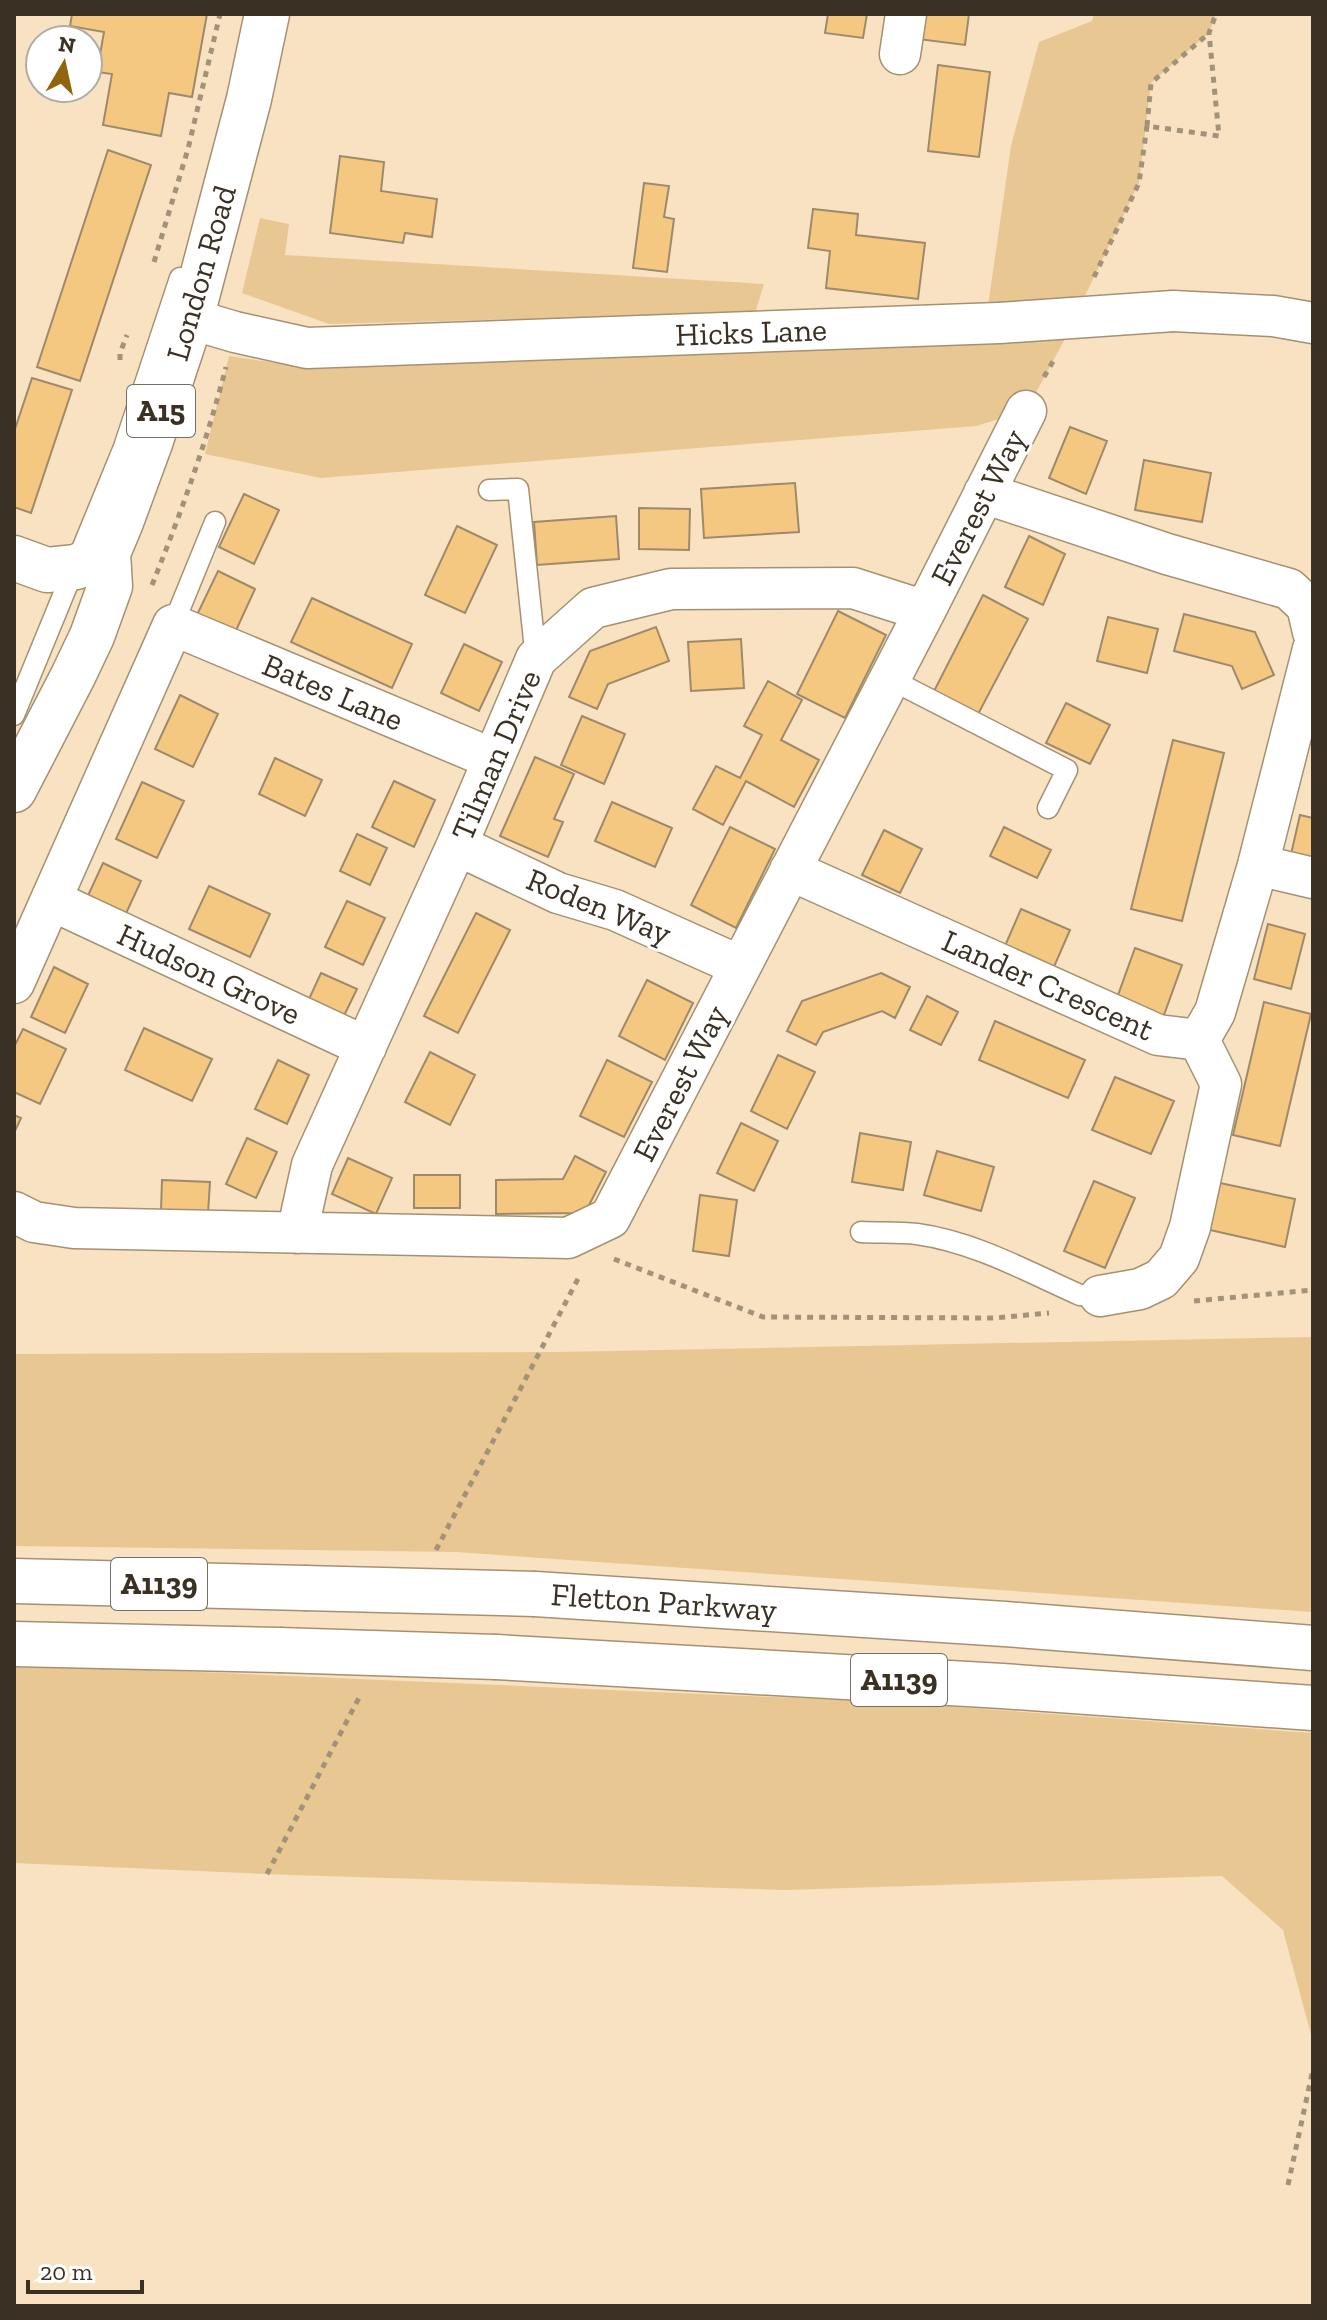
<svg xmlns="http://www.w3.org/2000/svg" width="1327" height="2320" font-family="'Zilla Slab',serif">
	<style>
		.green { fill: #e9c792 }
		.building { fill: #f5c882; stroke: #9e8a6b; stroke-width: 2 }
		.lines { fill: none; stroke-linecap: round; stroke-linejoin: round }
		.lane-casing { stroke: #a59172; stroke-width: 23 }
		.street-casing { stroke: #a59172; stroke-width: 43 }
		.primary-casing { stroke: #a59172; stroke-width: 47 }
		.highway-casing { stroke: #a59172; stroke-width: 47 }
		.path { stroke: #a3927a; stroke-width: 5; stroke-dasharray: 6 6; stroke-linecap: butt }
		.lane { stroke: #fff; stroke-width: 20 }
		.street { stroke: #fff; stroke-width: 40 }
		.primary { stroke: #fff; stroke-width: 44 }
		.highway { stroke: #fff; stroke-width: 44 }
		.street-bridge-casing { stroke: #a59172; stroke-width: 43; stroke-linecap: butt }
		.highway-bridge-casing { stroke: #a59172; stroke-width: 47; stroke-linecap: butt }
		.street-bridge { stroke: #fff; stroke-width: 40 }
		.highway-bridge { stroke: #fff; stroke-width: 44 }
		.labels { text-anchor: middle; stroke-width: 6; stroke-linejoin: round; paint-order: stroke }
		.shield { fill: #fff; stroke: #756f66; stroke-width: 2 }
		.shield-label { font-size: 30px; font-weight: bold; fill: #3a3124 }
		.street-label { font-size: 32px; fill: #3a3124; stroke: #fff }
	</style>
	<rect width="100%" height="100%" fill="#f8e2c1"/>
	<!-- green -->
	<path class="green" d="M1094 14H1216L1209 33 1151 83 1139 183 1084 298 988 306 1011 146 1039 42 1092 21Z
		M260 218 289 224 285 255 764 284 755 313 329 324 242 293Z
		M1066 337 1026 411 976 426 321 478 205 454 229 356 317 369Z
		M1313 1337V1612L456 1552 14 1546V1354L558 1352Z
		M14 1667 131 1669 886 1702 1313 1733V2042L1283 1930 1222 1876 786 1890 291 1875 14 1863Z"/>
	<!-- building -->
	<path class="building" d="M72 14H207L192 97 169 93 161 136 103 125 112 74 97 72 104 32 70 26Z
		M828 14H867L863 38 825 33Z
		M922 14H969L965 45 918 39Z
		M938 65 990 72 979 157 928 151Z
		M108 150 151 165 80 381 37 367Z
		M340 156 384 162 381 191 437 199 432 237 405 233 403 243 330 233Z
		M644 183 669 186 664 217 674 219 667 272 633 268Z
		M813 209 858 214 856 235 925 243 918 299 826 288 830 251 808 248Z
		M32 378 72 390 31 513 14 507V432Z
		M1070 427 1107 441 1086 494 1049 478Z
		M1144 460 1211 473 1202 522 1135 510Z
		M795 483 799 532 704 538 701 489Z
		M244 494 279 510 254 564 219 547Z
		M639 508 690 509 689 550 639 549Z
		M616 516 619 559 537 565 534 522Z
		M457 526 497 545 465 613 425 595Z
		M1029 536 1065 554 1043 605 1005 587Z
		M218 571 255 589 233 637 195 619Z
		M983 595 1028 619 975 720 931 697Z
		M312 598 412 644 392 688 291 642Z
		M838 611 886 635 845 718 797 694Z
		M1184 614 1255 632 1274 675 1242 689 1232 666 1174 651Z
		M1108 617 1158 629 1147 673 1097 661Z
		M656 627 669 661 608 684 597 709 569 697 590 651Z
		M741 639 744 688 691 691 688 642Z
		M464 644 502 662 479 711 441 693Z
		M768 681 802 700 781 740 819 760 794 807 746 781 723 825 693 809 716 766 740 778 762 735 744 726Z
		M180 695 218 714 193 767 155 749Z
		M1066 703 1110 725 1090 764 1046 743Z
		M582 716 625 734 604 784 561 765Z
		M1173 740 1224 753 1182 921 1131 909Z
		M535 757 574 774 554 819 563 822 548 857 500 836Z
		M275 758 322 780 305 816 259 794Z
		M394 781 435 800 414 847 372 827Z
		M142 782 184 801 157 858 116 839Z
		M612 802 672 828 655 867 595 841Z
		M1300 815 1313 818V882L1286 876Z
		M730 827 775 849 736 928 691 905Z
		M1004 827 1051 850 1037 878 990 856Z
		M884 830 922 849 900 893 862 875Z
		M357 834 387 848 370 885 340 871Z
		M103 863 141 881 117 933 79 915Z
		M209 886 270 914 250 957 189 929Z
		M347 901 385 918 363 965 325 947Z
		M1021 909 1070 930 1050 976 1001 955Z
		M476 913 510 930 458 1033 424 1016Z
		M1268 924 1305 934 1291 989 1254 979Z
		M1135 948 1182 965 1160 1026 1113 1009Z
		M54 967 88 984 65 1033 31 1017Z
		M321 973 357 989 338 1028 303 1012Z
		M881 973 910 987 895 1018 882 1011 823 1032 816 1045 787 1031 802 1001Z
		M647 980 693 1003 665 1060 619 1036Z
		M927 996 958 1012 941 1045 910 1030Z
		M1264 1002 1311 1014 1280 1146 1233 1135Z
		M995 1021 1085 1060 1068 1098 979 1060Z
		M144 1028 212 1059 192 1101 125 1070Z
		M23 1029 66 1049 40 1104 14 1092V1047Z
		M430 1052 475 1075 450 1125 405 1102Z
		M778 1055 815 1072 787 1129 751 1111Z
		M278 1060 309 1075 287 1124 255 1109Z
		M607 1060 652 1082 624 1137 580 1116Z
		M1115 1077 1174 1101 1151 1154 1092 1130Z
		M14 1115 21 1118 14 1133Z
		M741 1123 778 1141 754 1191 717 1173Z
		M860 1133 911 1142 903 1190 852 1182Z
		M247 1138 277 1152 256 1198 226 1184Z
		M937 1151 994 1167 981 1211 924 1195Z
		M575 1156 606 1172 585 1213 496 1214V1180L563 1179Z
		M348 1158 392 1178 376 1214 332 1194Z
		M414 1175H460V1208H414Z
		M162 1180 210 1182 208 1213 161 1211Z
		M1094 1181 1135 1198 1105 1268 1064 1251Z
		M1220 1183 1295 1199 1285 1247 1210 1230Z
		M700 1195 737 1200 729 1256 693 1251Z"/>
	<g class="lines">
		<!-- lane casing -->
		<g class="lane-casing">
			<path id="lane" d="M489 490 518 489 536 659
				M173 625 215 522
				M890 679 1067 770 1048 808
				M14 715 124 447 180 278
				M861 1232C880 1233 899 1232 917 1234 975 1242 1028 1272 1080 1295L1100 1296"/>
		</g>
		<!-- street casing -->
		<g class="street-casing">
			<path id="street" d="M900 54 906 14
				M1173 311 1273 316 1313 323
				M191 319 235 332 307 348 999 323
				M984 493 1167 554 1289 589 1307 606 1313 632
				M457 845 558 893 615 910 740 966
				M1258 865 1313 878
				M790 870 1158 1035 1199 1040
				M51 900 366 1047
				M14 983 173 625 493 759
				M1199 1040 1215 1012 1258 865 1313 649
				M14 1212 34 1222 74 1228 568 1238 610 1218 925 611 1026 411
				M297 1233 312 1165 457 845 536 659 593 608 671 589 853 588 925 611
				M1100 1296 1140 1289 1161 1279 1179 1258 1190 1227 1221 1084 1199 1040"/>
		</g>
		<!-- primary casing -->
		<g class="primary-casing">
			<path id="primary" d="M14 558 47 570 76 567 108 553
				M14 790 73 676 92 636 110 586 108 553 121 522 150 443 191 319 249 99 267 14"/>
		</g>
		<!-- highway casing -->
		<g class="highway-casing">
			<path id="highway" d="M14 1581 304 1588
				M535 1594 1005 1624 1313 1648
				M14 1644 279 1650
				M496 1657 1002 1686 1313 1708"/>
		</g>
		<!-- path -->
		<path class="path" d="M1147 126 1151 83 1208 34
			M154 262 188 149 220 14
			M1094 277 1139 183 1147 126 1219 136 1209 33 1216 14
			M120 360V353L127 335
			M1044 377 1055 358
			M152 585C181 513 207 441 226 367
			M614 1259 763 1317 995 1318 1049 1313
			M1194 1301 1313 1290
			M436 1550 580 1275
			M267 1874 361 1694
			M1288 2185 1313 2069"/>
		<!-- lane -->
		<use href="#lane" class="lane"/>
		<!-- street -->
		<use href="#street" class="street"/>
		<!-- primary -->
		<use href="#primary" class="primary"/>
		<!-- highway -->
		<use href="#highway" class="highway"/>
		<!-- street-bridge casing -->
		<g class="street-bridge-casing">
			<path id="street-bridge" d="M999 323 1173 311"/>
		</g>
		<!-- highway-bridge casing -->
		<g class="highway-bridge-casing">
			<path id="highway-bridge" d="M304 1588 535 1594
				M279 1650 496 1657"/>
		</g>
		<!-- street-bridge -->
		<use href="#street-bridge" class="street-bridge"/>
		<!-- highway-bridge -->
		<use href="#highway-bridge" class="highway-bridge"/>
	</g>
	<g class="labels">
		<!-- shield labels -->
		<g class="shield">
			<rect x="127" y="385" width="68" height="52" rx="6"/>
			<rect x="111" y="1558" width="96" height="52" rx="6"/>
			<rect x="851" y="1654" width="96" height="52" rx="6"/>
		</g>
		<g class="shield-label">
			<text x="161" y="421">A15</text>
			<text x="159" y="1594">A1139</text>
			<text x="899" y="1690">A1139</text>
		</g>
		<!-- street labels -->
		<g class="street-label">
			<text transform="translate(201 273) rotate(-74)" y="11">London Road</text>
			<text transform="translate(751 332) rotate(-2)" y="11">Hicks Lane</text>
			<text transform="translate(978 507) rotate(-63)" y="11">Everest Way</text>
			<text transform="translate(333 692) rotate(23)" y="11">Bates Lane</text>
			<text transform="translate(496 755) rotate(-67)" y="11">Tilman Drive</text>
			<text transform="translate(599 906) rotate(22)" y="11">Roden Way</text>
			<text transform="translate(209 974) rotate(25)" y="11">Hudson Grove</text>
			<text transform="translate(1048 985) rotate(24)" y="11">Lander Crescent</text>
			<text transform="translate(680 1083) rotate(-63)" y="11">Everest Way</text>
			<text transform="translate(664 1602) rotate(4)" y="11">Fletton Parkway</text>
		</g>
	</g>
	<!-- border -->
	<rect width="1327" height="2320" fill="none" stroke="#3a3124" stroke-width="32"/>
	<!-- north arrow -->
	<g transform="translate(64 64) rotate(9)"><circle r="38" fill="#ffffff" stroke="#b0ada7" stroke-width="2"/>
	<path d="M0-6L14 30L0 20L-14 30Z" fill="#91650e"/>
	<text y="-12" font-size="22" font-weight="bold" text-anchor="middle" fill="#3a3124">N</text>
	</g>
	<!-- scale -->
	<path d="M28 2280v12h114v-12" fill="none" stroke="#3a3124" stroke-width="4"/>
	<text x="40" y="2280" font-size="24" fill="#3a3124" stroke="#ffffff" stroke-width="6" paint-order="stroke">20 m</text>
</svg>
